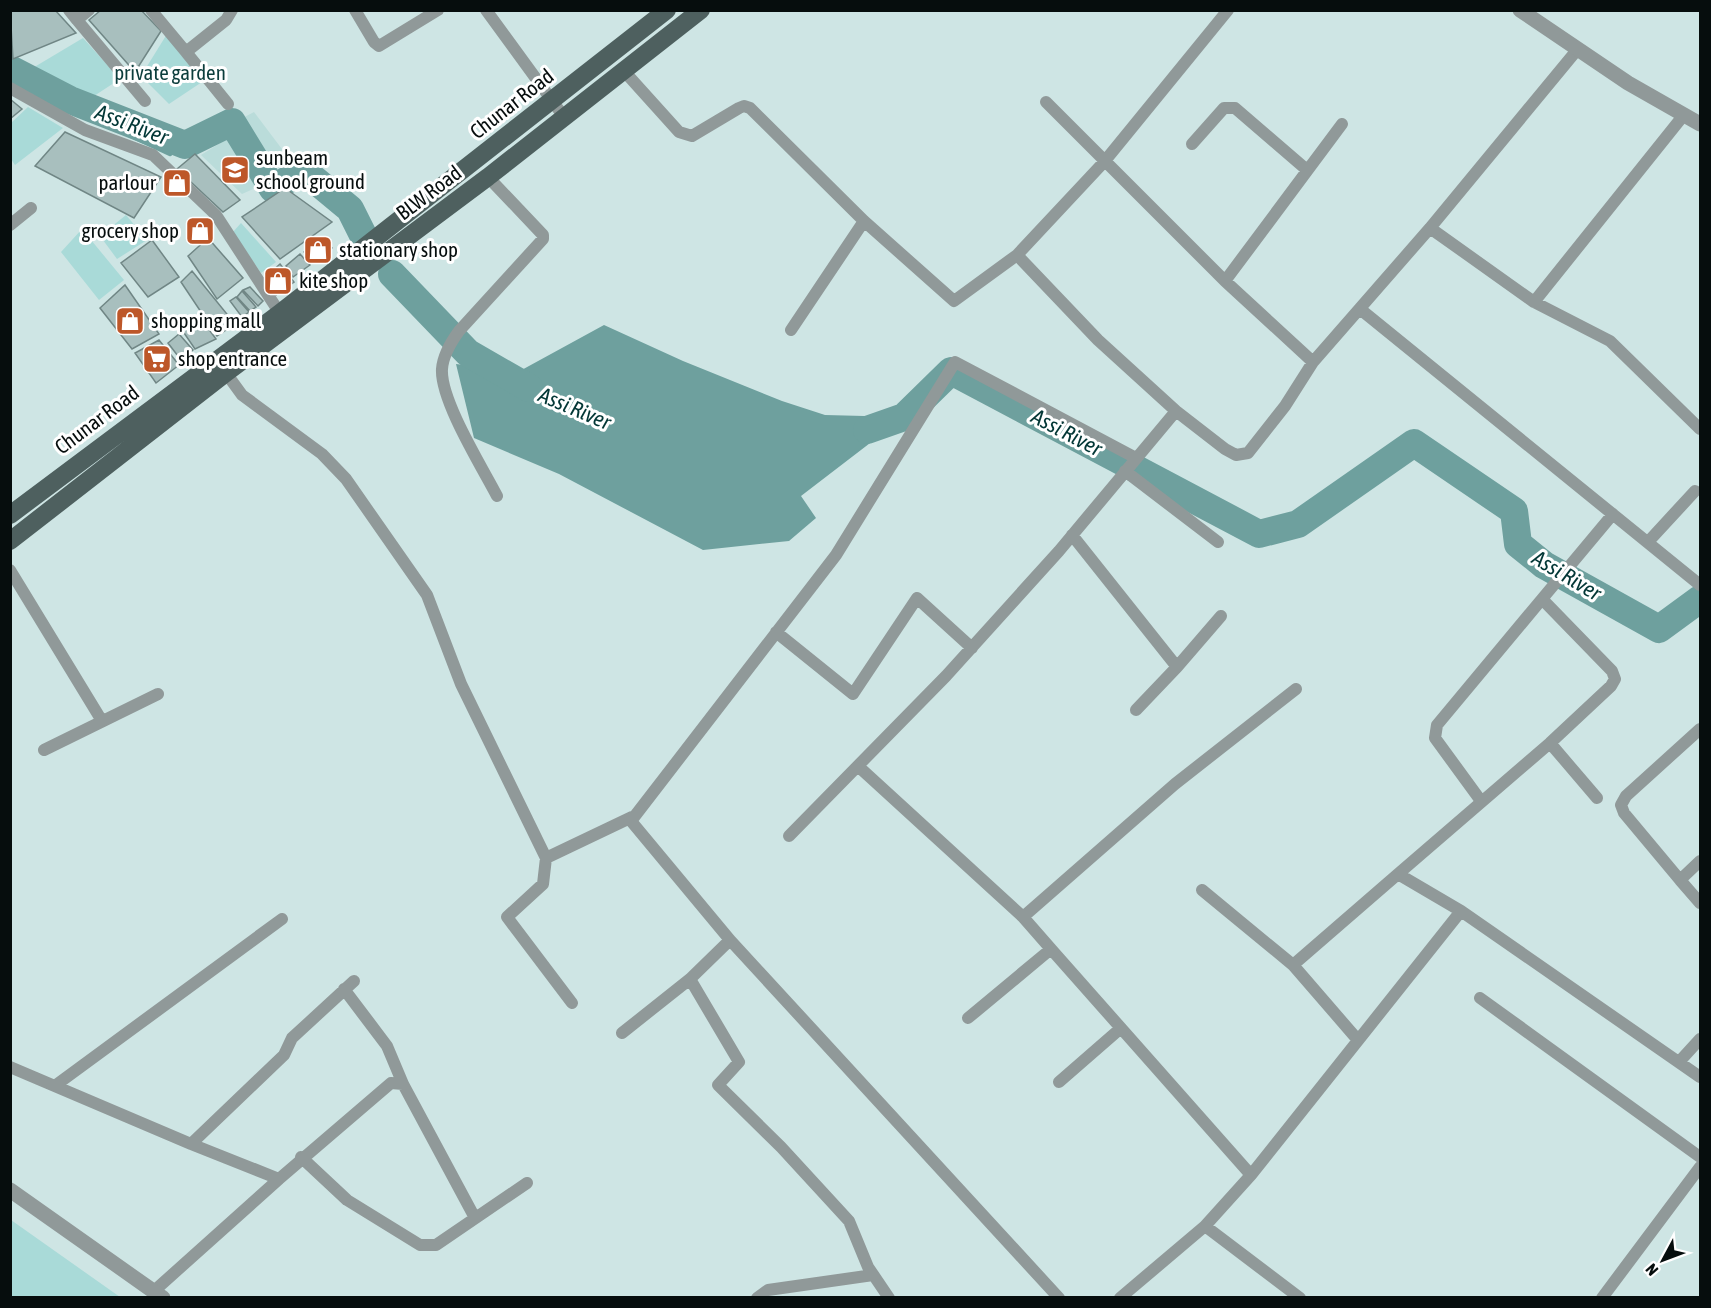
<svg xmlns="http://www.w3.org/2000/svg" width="1711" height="1308" font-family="'Asap Condensed',sans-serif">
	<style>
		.built { fill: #badcda }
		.green { fill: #a9dad8 }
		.water { fill: #6ea09e }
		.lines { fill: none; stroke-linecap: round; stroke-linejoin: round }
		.stream { stroke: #6ea09e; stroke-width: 4.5 }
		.river { stroke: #6ea09e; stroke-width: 28 }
		.building { fill: #a8bfbe; stroke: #708685; stroke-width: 1.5 }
		.minor { stroke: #909999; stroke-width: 12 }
		.tertiary { stroke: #909999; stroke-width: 15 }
		.primary { stroke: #4e605f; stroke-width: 18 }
		.labels { text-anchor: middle; stroke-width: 6; stroke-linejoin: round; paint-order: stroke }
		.park-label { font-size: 21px; fill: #0c3d3c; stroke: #fff }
		.street-label { font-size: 21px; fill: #060d0d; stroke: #fff }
		.poi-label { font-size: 21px; fill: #060d0d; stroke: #fff; text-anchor: start }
		.water-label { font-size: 22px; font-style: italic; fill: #033736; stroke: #fff }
	</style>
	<rect width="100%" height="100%" fill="#cee5e4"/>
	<!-- built -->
	<path class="built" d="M254 112 291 161 270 172 235 122Z
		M233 135 262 185 242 194 201 155Z"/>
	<!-- green -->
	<path class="green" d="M167 34 205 80 169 104 141 76Z
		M83 38 120 79 91 98 26 72Z
		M28 107 63 128 15 165 11 159V123Z
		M126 215 147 240 117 259 100 236Z
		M241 223 276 262 261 273 233 232Z
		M82 229 124 280 99 300 61 252Z
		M11 1220 120 1297H11Z"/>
	<!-- water -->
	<path class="water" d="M604 325 683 361 782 401 825 415 904 417 801 496 816 518 789 541 703 550 559 474 474 438 456 364 518 372Z"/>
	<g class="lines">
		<!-- stream -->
		<path class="stream" d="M10 80 170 154"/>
		<!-- river -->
		<path class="river" d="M10 69 70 100 185 145 232 122 273 189 303 170 350 209 364 237
			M392 274 468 353 529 388
			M867 430 904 417 951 371 1259 534 1298 524 1414 443 1514 511 1518 544 1544 565 1659 629 1700 599"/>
	</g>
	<!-- building -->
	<path class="building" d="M10 10H55L76 33 13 59Z
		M101 10H141L161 31 135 72 89 20Z
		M10 99 22 109 10 119Z
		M65 132 161 177 134 218 35 166Z
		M195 154 240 200 223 212 177 169Z
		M285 188 332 222 280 259 242 217Z
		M208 238 243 278 217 299 188 256Z
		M323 238 332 248 312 263 304 252Z
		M152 240 179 277 148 297 121 263Z
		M300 254 310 265 293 277 286 266Z
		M280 264 294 282 276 295 263 279Z
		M192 271 235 324 217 336 181 282Z
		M125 285 159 334 132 349 100 308Z
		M250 287 263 301 258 306 243 290Z
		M242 291 256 307 250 311 237 297Z
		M236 297 249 312 242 317 230 301Z
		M202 320 216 339 195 349 182 330Z
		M179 334 193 350 181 360 168 343Z
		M159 340 179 365 156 383 135 353Z"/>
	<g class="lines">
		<!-- minor -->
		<path class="minor" d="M69 10 77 20 89 10
			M151 10 186 52 226 20 232 10
			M355 10 374 42 379 46 438 10
			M486 10 564 117
			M77 20 145 101
			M186 52 228 104
			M624 71 679 132 692 136 739 108 744 106 750 108 864 221 954 301 1017 255 1104 162 1228 10
			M10 88 85 130 153 155 216 215 283 318
			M1046 102 1225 281 1313 362
			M1192 144 1224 108H1235L1307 170
			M488 177 543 235V239L459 331C451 342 443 355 442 369 440 400 482 467 497 496
			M10 225 31 208
			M1430 228 1534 302 1610 341 1700 429
			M1017 255 1098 340 1176 411 1225 449 1236 455 1248 453 1285 406 1313 362 1430 228 1577 50
			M1225 281 1342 124
			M1534 302 1683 116
			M1360 309 1700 585
			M791 330 864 221
			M226 373 242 395 322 454 346 479 427 595 461 684 546 858 632 817
			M1125 471 1218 542
			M1613 514 1542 599 1612 671 1615 679 1611 686 1550 743 1398 874 1461 911 1700 1077
			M1072 535 1177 667 1136 710
			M1648 542 1695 491
			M10 570 102 721
			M776 632 853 694 917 598 972 648
			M1177 667 1221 616
			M1550 743 1597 798
			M44 750 158 694
			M859 767 1023 917
			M1481 801 1435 738 1437 725 1542 599
			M789 836 946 676 1059 551 1176 411
			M546 858 543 884 507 917 572 1003
			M1700 861 1680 880 1700 903
			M1680 880 1624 813 1621 805 1626 796 1700 729
			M1202 890 1293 965 1357 1039
			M1051 949 1023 917 1175 784 1296 689
			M1293 965 1398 874
			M690 979 739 1062 718 1085 781 1147 849 1221 868 1267 889 1298
			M344 989 387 1046 403 1084 475 1218
			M1480 998 1700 1157
			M968 1018 1051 949 1251 1175
			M622 1033 690 979 730 940
			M1679 1062 1700 1039
			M10 1067 191 1144 279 1179 391 1083 403 1084
			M1059 1082 1121 1028
			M56 1085 282 919
			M191 1144 284 1055 292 1038 354 981
			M301 1157 347 1200 420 1245H436L527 1183
			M154 1291 279 1179
			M757 1298 768 1290 873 1275
			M1059 1298 730 940 631 821 836 555 955 362 1136 458
			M1120 1298 1205 1226
			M1300 1298 1205 1226 1251 1175 1461 911
			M1602 1298 1700 1167"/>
		<!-- tertiary -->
		<path class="tertiary" d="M1520 10 1628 83 1700 124
			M10 1190 163 1298"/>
		<!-- primary -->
		<path class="primary" d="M10 515 280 313 667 10
			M10 541 226 373 488 177 701 10"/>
	</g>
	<!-- icons -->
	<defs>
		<g id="school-square" transform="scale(1.5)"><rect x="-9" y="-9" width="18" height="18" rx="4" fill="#bd5729" stroke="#fff"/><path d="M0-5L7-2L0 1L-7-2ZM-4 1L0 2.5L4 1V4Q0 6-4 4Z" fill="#fff"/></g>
		<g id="shop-square" transform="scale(1.5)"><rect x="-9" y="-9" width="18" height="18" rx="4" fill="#bd5729" stroke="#fff"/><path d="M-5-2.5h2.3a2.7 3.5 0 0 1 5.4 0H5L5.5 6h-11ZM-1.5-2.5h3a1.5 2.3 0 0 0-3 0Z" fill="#fff"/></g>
		<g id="supermarket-square" transform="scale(1.5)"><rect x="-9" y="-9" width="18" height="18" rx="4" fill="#bd5729" stroke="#fff"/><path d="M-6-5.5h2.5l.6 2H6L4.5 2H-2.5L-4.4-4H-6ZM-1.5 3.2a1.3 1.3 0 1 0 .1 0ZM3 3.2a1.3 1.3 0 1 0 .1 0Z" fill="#fff"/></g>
	</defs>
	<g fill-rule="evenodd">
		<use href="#school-square" x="235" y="170"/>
		<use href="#shop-square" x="177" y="183"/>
		<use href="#shop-square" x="200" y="231"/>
		<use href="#shop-square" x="318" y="250"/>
		<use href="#shop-square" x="278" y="281"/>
		<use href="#shop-square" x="130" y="321"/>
		<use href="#supermarket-square" x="157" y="359"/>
	</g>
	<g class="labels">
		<!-- park labels -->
		<g class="park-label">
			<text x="170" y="80">private garden</text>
		</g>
		<!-- street labels -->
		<g class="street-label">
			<text transform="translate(512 104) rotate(-38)" y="7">Chunar Road</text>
			<text transform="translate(429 193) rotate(-37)" y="7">BLW Road</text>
			<text transform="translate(97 420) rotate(-37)" y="7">Chunar Road</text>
		</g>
		<!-- poi labels -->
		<g class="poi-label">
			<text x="256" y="165">sunbeam<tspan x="256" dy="24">school ground</tspan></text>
			<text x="156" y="190" text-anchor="end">parlour</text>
			<text x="179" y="238" text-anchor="end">grocery shop</text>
			<text x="339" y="257">stationary shop</text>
			<text x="299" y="288">kite shop</text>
			<text x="151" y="328">shopping mall</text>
			<text x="178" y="366">shop entrance</text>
		</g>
		<!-- water labels -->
		<g class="water-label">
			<text transform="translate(132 124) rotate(21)" y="8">Assi River</text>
			<text transform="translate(575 408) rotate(23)" y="8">Assi River</text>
			<text transform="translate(1067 432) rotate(28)" y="8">Assi River</text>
			<text transform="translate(1567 575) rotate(31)" y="8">Assi River</text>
		</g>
	</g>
	<!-- border -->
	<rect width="1711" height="1308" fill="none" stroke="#060d0d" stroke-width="24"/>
	<!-- north arrow -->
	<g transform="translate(1663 1260) rotate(229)" stroke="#ffffff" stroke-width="4.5" paint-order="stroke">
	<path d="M0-4.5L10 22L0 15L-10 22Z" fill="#060d0d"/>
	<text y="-9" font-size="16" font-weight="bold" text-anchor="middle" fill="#060d0d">N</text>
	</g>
</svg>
